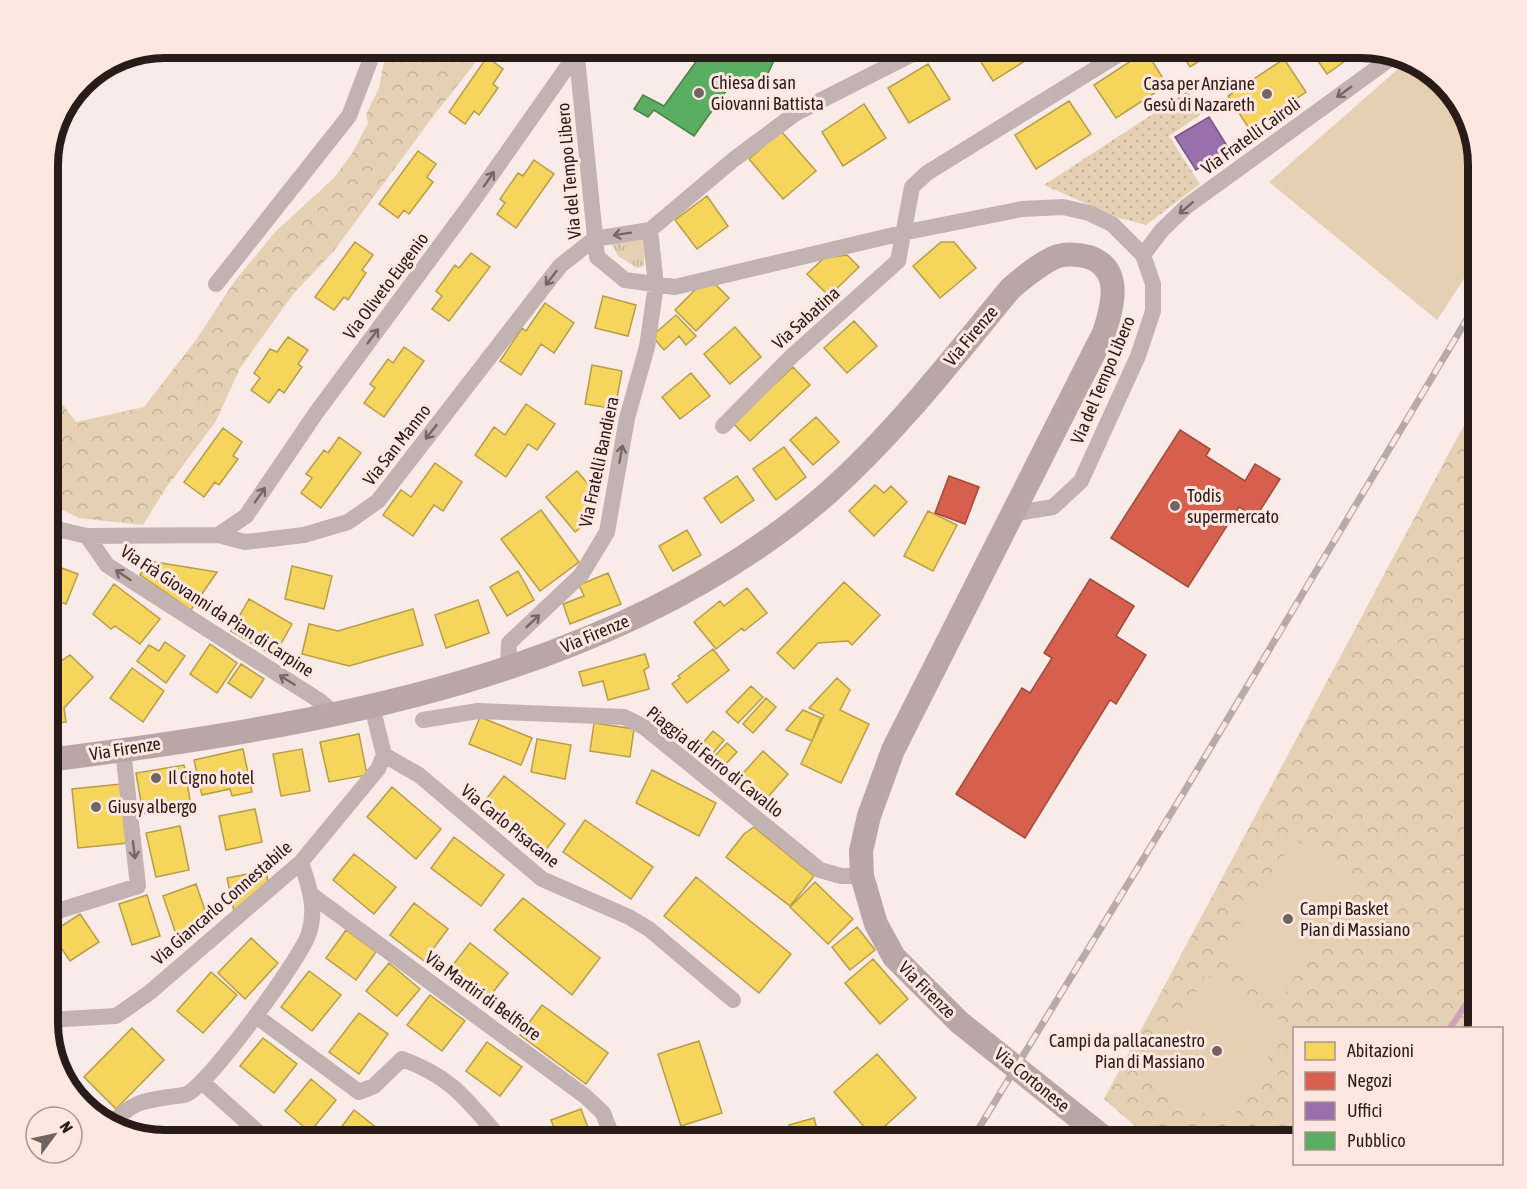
<svg xmlns="http://www.w3.org/2000/svg" width="1527" height="1189" font-family="'Asap Condensed',sans-serif">
	<style>
		.grass { fill: url(#grass-tufts) }
		.forest { fill: url(#forest-crowns) }
		.garden { fill: url(#garden-dots) }
		.pitch { fill: #e6d0b4 }
		.homes { fill: #f6d55c; stroke: #b89d48; stroke-width: 1.5 }
		.shops { fill: #d6604d; stroke: #a24b3d; stroke-width: 1.5 }
		.offices { fill: #9970ab; stroke: #77567f; stroke-width: 1.5 }
		.public { fill: #5aae61; stroke: #4b824b; stroke-width: 1.5 }
		.lines { fill: none; stroke-linecap: round; stroke-linejoin: round }
		.stream { stroke: #cfa3b5; stroke-width: 6 }
		.minor { stroke: #c2b2b2; stroke-width: 16 }
		.secondary { stroke: #b9a6a7; stroke-width: 24 }
		.rail-casing { stroke: #b8aaab; stroke-width: 7 }
		.rail { stroke: #ffe7e1; stroke-width: 4.5; stroke-dasharray: 14; stroke-linecap: butt }
		.oneway { stroke: #766665 }
		.poi-dot { fill: #716461; stroke: #ffe7e1; stroke-width: 2 }
		.labels { text-anchor: middle; stroke-width: 6; stroke-linejoin: round; paint-order: stroke }
		.poi-label { font-size: 18px; fill: #291b18; stroke: #ffe7e1; text-anchor: start }
		.street-label { font-size: 18px; fill: #291b18; stroke: #ffe7e1 }
		.rim { fill: none; stroke: #291b18; stroke-width: 8 }
	</style>
	<defs>
		<pattern id="grass-tufts" width="24" height="20" patternUnits="userSpaceOnUse" patternTransform="scale(1.5)"><rect width="24" height="20" fill="#e6d0b4"/><path d="M3 7l-1-3M5 7V3M7 7l1-3M15 17l-1-3M17 17v-4M19 17l1-3" fill="none" stroke="#c5b29a"/></pattern>
		<pattern id="forest-crowns" width="20" height="18" patternUnits="userSpaceOnUse" patternTransform="scale(1.5)"><rect width="20" height="18" fill="#e6d0b4"/><path d="M2 6a3 3 0 1 1 6 0M12 15a3 3 0 1 1 6 0" fill="none" stroke="#c5b29a"/></pattern>
		<pattern id="garden-dots" width="8" height="8" patternUnits="userSpaceOnUse" patternTransform="scale(1.5)"><rect width="8" height="8" fill="#e6d0b4"/><path d="M2 2h.1M6 6h.1" fill="none" stroke="#c5b29a" stroke-width="1.8" stroke-linecap="round"/></pattern>
	</defs>
	<rect width="100%" height="100%" fill="#f8ebe8"/>
	<!-- grass -->
	<path class="grass" d="M645 237 644 266 637 268 618 256 611 243Z
		M1052 1125 1069 1141H1070H1039Z"/>
	<!-- forest -->
	<path class="forest" d="M394 48H487L434 115 333 252 294 293 240 368 216 421 166 488 143 525 79 518 48 503V385L76 422 144 407 196 340 234 282 276 231 334 178 353 152 368 123 366 115 379 88 384 62Z
		M1479 397V1020L1474 1028H1294V1141H1152L1104 1099Z"/>
	<!-- garden -->
	<path class="garden" d="M1188 91 1203 113 1169 136 1200 184 1146 225 1119 218 1044 185Z"/>
	<!-- pitch -->
	<path class="pitch" d="M1405 63 1433 73 1467 114 1479 165V256L1437 320 1269 182Z
		M1294 839 1357 879 1281 999 1218 959Z
		M1206 975 1288 1024 1228 1127 1145 1078Z"/>
	<!-- homes -->
	<path class="homes" d="M972 48H1032L1036 54 993 81Z
		M1178 48H1220L1190 67Z
		M1309 48H1363L1327 74Z
		M1146 51 1167 85 1116 118 1094 85Z
		M487 57 503 69 493 84 498 88 479 115 474 111 465 124 449 112Z
		M1284 59 1306 92 1250 130 1228 96Z
		M928 64 950 99 909 123 888 88Z
		M1446 88 1467 114 1469 124 1440 94Z
		M1069 101 1091 134 1036 169 1015 135Z
		M864 104 886 138 843 166 822 132Z
		M781 131 816 171 783 199 749 159Z
		M418 151 436 164 427 177 433 182 409 214 404 210 398 218 379 204Z
		M534 160 554 174 516 228 497 214 505 203 500 199 518 173 523 176Z
		M707 196 728 226 697 249 675 220Z
		M355 242 373 255 362 270 366 273 348 300 344 297 334 310 315 297Z
		M941 242H954L976 268 940 298 913 266Z
		M471 253 490 267 449 321 432 309 442 296 436 291 455 265 459 268Z
		M847 255 859 267 829 296 807 274 824 258Z
		M715 284 729 298 696 331 675 310 699 286Z
		M603 296 636 305 628 336 595 328Z
		M545 303 574 323 554 353 541 344 521 375 500 361 522 328 526 331Z
		M676 315 696 336 686 345 679 336 664 350 652 336Z
		M854 321 877 346 847 373 824 348Z
		M735 327 761 357 730 384 704 354Z
		M288 337 308 350 298 364 302 367 284 393 279 389 269 403 251 390 260 378 254 373 270 349 277 352Z
		M404 347 424 361 384 417 364 403 375 388 370 384 388 359 393 363Z
		M592 365 622 371 615 409 585 404Z
		M793 367 810 385 750 441 733 423Z
		M691 373 710 396 680 419 662 397Z
		M526 404 555 424 537 450 528 444 506 477 475 455 494 427 505 435Z
		M816 417 839 442 813 465 790 440Z
		M223 428 242 442 233 456 238 459 219 485 215 482 204 497 184 482Z
		M339 437 361 453 321 508 301 493 312 478 306 474 324 450 328 453Z
		M784 447 806 477 776 500 753 469Z
		M435 463 462 482 443 511 434 505 413 536 383 515 401 490 411 497Z
		M577 471 600 498 587 509 594 517 575 532 546 497Z
		M737 476 754 500 721 523 704 498Z
		M875 485 884 493 891 486 907 502 874 536 849 511Z
		M541 510 579 562 540 591 501 539Z
		M928 511 957 525 933 571 904 556Z
		M687 530 701 555 673 571 659 546Z
		M149 561 217 572 191 610 140 575Z
		M48 563 78 574 66 604 48 597Z
		M292 566 332 576 324 609 285 599Z
		M518 571 534 600 507 616 490 587Z
		M608 573 621 604 570 624 563 604 584 596 579 585Z
		M844 582 880 615 852 645 848 641 818 643 794 669 777 653Z
		M114 584 160 619 140 644 115 626 111 629 93 614Z
		M747 588 767 613 744 631 742 628 716 649 694 622 720 601 724 606Z
		M249 599 292 624 274 656 231 631Z
		M478 600 489 633 446 648 435 615Z
		M413 609 423 645 349 666 302 654 309 624 338 631Z
		M165 642 185 656 166 683 137 661 149 645 159 651Z
		M210 644 237 663 217 693 190 674Z
		M713 649 729 670 687 703 672 684 680 678 678 676Z
		M645 654 649 667 644 670 649 689 608 700 603 681 583 686 579 672Z
		M70 655 93 677 64 708 66 722 48 724V670Z
		M241 664 264 679 251 698 228 683Z
		M132 668 164 691 143 722 110 698Z
		M837 678 850 690 840 710 869 724 841 783 801 764 824 715 809 708Z
		M751 686 763 697 738 723 726 712Z
		M766 698 776 707 753 733 743 724Z
		M803 710 821 718 812 741 786 730Z
		M480 717 532 738 521 765 469 744Z
		M594 723 634 729 630 757 590 751Z
		M713 731 724 740 707 760 696 751Z
		M359 734 367 775 329 782 320 742Z
		M537 739 571 745 565 779 531 772Z
		M727 743 737 752 721 769 711 760Z
		M243 749 252 792 232 796 230 789 202 795 194 760Z
		M302 749 310 791 281 796 273 754Z
		M763 751 788 774 762 804 736 781Z
		M184 765 191 806 143 814 136 773Z
		M652 770 716 803 699 836 636 803Z
		M504 776 565 824 542 855 480 807Z
		M121 784 128 843 78 848 72 789Z
		M392 787 441 829 416 859 367 817Z
		M255 809 262 842 226 850 219 816Z
		M585 820 653 867 631 899 563 852Z
		M180 826 189 870 156 877 146 833Z
		M754 827 814 876 790 906 726 857 744 834Z
		M454 837 504 875 481 906 431 868Z
		M354 854 396 887 374 914 333 880Z
		M267 870 268 889 235 916 227 878Z
		M696 877 791 954 759 993 664 916Z
		M815 882 853 919 828 944 790 907Z
		M196 884 207 916 197 919 200 929 177 937 163 896Z
		M147 895 160 936 132 945 119 904Z
		M523 898 600 958 572 995 494 930Z
		M414 903 448 929 424 961 390 935Z
		M80 914 99 942 70 961 51 933Z
		M857 927 875 950 850 970 832 947Z
		M346 930 376 952 356 980 326 958Z
		M251 938 278 963 245 999 218 973Z
		M470 943 508 973 486 1001 448 971Z
		M873 959 908 999 880 1024 845 983Z
		M48 960 55 976 48 979Z
		M389 963 420 989 397 1016 366 991Z
		M309 971 341 995 312 1031 281 1007Z
		M211 972 237 995 203 1033 177 1011Z
		M430 995 465 1021 442 1051 407 1025Z
		M542 1005 608 1053 586 1084 520 1035Z
		M359 1013 388 1034 359 1074 329 1052Z
		M132 1028 164 1060 116 1109 84 1077Z
		M263 1038 297 1064 274 1093 240 1066Z
		M699 1041 722 1113 681 1126 658 1054Z
		M487 1042 522 1067 500 1096 466 1071Z
		M877 1054 916 1098 873 1137 834 1092Z
		M311 1079 336 1100 310 1132 285 1111Z
		M581 1109 593 1141H559L551 1120Z
		M354 1110 382 1132 375 1141H331Z
		M814 1118 820 1141H792L789 1125Z
		M154 1127 169 1141 146 1134Z"/>
	<!-- shops -->
	<path class="shops" d="M1180 430 1210 449 1206 456 1245 481 1255 464 1280 479 1256 517 1239 507 1188 587 1111 538Z
		M949 476 979 487 965 524 935 513Z
		M1090 579 1134 606 1116 636 1146 655 1116 704 1110 700 1025 838 956 794 1022 688 1030 693 1052 658 1044 653Z"/>
	<!-- offices -->
	<path class="offices" d="M1209 117 1229 149 1196 170 1175 137Z"/>
	<!-- public -->
	<path class="public" d="M690 48H780L763 84 752 91 734 80 694 136 654 110 648 117 634 109 643 95 664 106 695 63Z"/>
	<g class="lines">
		<!-- stream -->
		<path class="stream" d="M1450 1028 1479 985"/>
		<!-- minor -->
		<path class="minor" d="M576 48 597 257 625 280 675 287 902 233 1022 209 1063 207 1089 213 1112 224 1143 255 1153 284V311L1138 356 1081 481 1053 507 1010 514
			M1143 255 1162 230 1187 206 1391 58
			M216 284 349 116 375 48
			M723 426 792 356 898 261 912 187 927 173 1129 48
			M48 527 87 536 218 535 245 542 304 535 348 522 378 501 560 266 594 239 650 230 733 160 796 113 924 48
			M218 535 246 516 316 413 473 201 577 53
			M87 536 107 565 320 701 335 714
			M508 669 509 643 581 575 607 532 627 418 647 347 656 285 650 230
			M372 706 384 755
			M423 720 478 711 624 717 644 727 820 870 841 876H862
			M384 755 419 775 542 879 629 917 649 929 733 1000
			M313 896 585 1096 603 1113 614 1141
			M48 914 138 886 123 750
			M256 1016 359 1092 374 1086 402 1059C447 1075 463 1095 493 1130
			M48 1020 116 1016 149 993 301 862 378 769 384 755
			M202 1082 268 1141
			M112 1123C132 1103 141 1101 169 1097 174 1096 182 1096 187 1094 210 1082 301 959 309 933 317 908 309 886 301 862"/>
		<!-- secondary -->
		<path class="secondary" d="M48 760C317 726 619 677 829 492 897 431 953 358 1011 288 1024 277 1037 266 1053 258 1063 253 1078 254 1089 257 1123 269 1113 306 1104 333L893 750 869 816 861 851 862 876 876 924 894 957 959 1022 1108 1141"/>
		<!-- rail casing -->
		<g class="rail-casing">
			<path id="rail" d="M971 1141 1184 792 1479 299"/>
		</g>
		<!-- rail -->
		<use href="#rail" class="rail"/>
	</g>
	<!-- one-way arrows -->
	<defs><path id="oneway-shaft" d="M-6 0H5M1.5-3L5.5 0L1.5 3" fill="none" stroke-width="1.6" stroke-linecap="round" stroke-linejoin="round" transform="scale(1.5)"/></defs>
	<g class="oneway">
		<use href="#oneway-shaft" transform="translate(1344 92) rotate(144)"/>
		<use href="#oneway-shaft" transform="translate(489 179) rotate(-55)"/>
		<use href="#oneway-shaft" transform="translate(1186 208) rotate(139)"/>
		<use href="#oneway-shaft" transform="translate(622 234) rotate(171)"/>
		<use href="#oneway-shaft" transform="translate(551 278) rotate(128)"/>
		<use href="#oneway-shaft" transform="translate(373 336) rotate(-53)"/>
		<use href="#oneway-shaft" transform="translate(431 432) rotate(128)"/>
		<use href="#oneway-shaft" transform="translate(621 454) rotate(-80)"/>
		<use href="#oneway-shaft" transform="translate(260 495) rotate(-55)"/>
		<use href="#oneway-shaft" transform="translate(123 575) rotate(-147)"/>
		<use href="#oneway-shaft" transform="translate(533 621) rotate(-43)"/>
		<use href="#oneway-shaft" transform="translate(287 680) rotate(-148)"/>
		<use href="#oneway-shaft" transform="translate(134 850) rotate(83)"/>
	</g>
	<!-- markers -->
	<g class="poi-dot">
		<circle cx="699" cy="93" r="6"/>
		<circle cx="1267" cy="94" r="6"/>
		<circle cx="1175" cy="506" r="6"/>
		<circle cx="156" cy="778" r="6"/>
		<circle cx="96" cy="807" r="6"/>
		<circle cx="1288" cy="919" r="6"/>
		<circle cx="1217" cy="1051" r="6"/>
	</g>
	<g class="labels">
		<!-- poi labels -->
		<g class="poi-label">
			<text x="711" y="89">Chiesa di san<tspan x="711" dy="21">Giovanni Battista</tspan></text>
			<text x="1255" y="90" text-anchor="end">Casa per Anziane<tspan x="1255" dy="21">Gesù di Nazareth</tspan></text>
			<text x="1187" y="502">Todis<tspan x="1187" dy="21">supermercato</tspan></text>
			<text x="168" y="784">Il Cigno hotel</text>
			<text x="108" y="813">Giusy albergo</text>
			<text x="1300" y="915">Campi Basket<tspan x="1300" dy="21">Pian di Massiano</tspan></text>
			<text x="1205" y="1047" text-anchor="end">Campi da pallacanestro<tspan x="1205" dy="21">Pian di Massiano</tspan></text>
		</g>
		<!-- street labels -->
		<g class="street-label">
			<text transform="translate(1251 136) rotate(-36)" y="6">Via Fratelli Cairoli</text>
			<text transform="translate(569 171) rotate(-95)" y="6">Via del Tempo Libero</text>
			<text transform="translate(386 286) rotate(-53)" y="6">Via Oliveto Eugenio</text>
			<text transform="translate(806 318) rotate(-42)" y="6">Via Sabatina</text>
			<text transform="translate(971 336) rotate(-50)" y="6">Via Firenze</text>
			<text transform="translate(1103 380) rotate(-67)" y="6">Via del Tempo Libero</text>
			<text transform="translate(397 445) rotate(-52)" y="6">Via San Manno</text>
			<text transform="translate(599 462) rotate(-78)" y="6">Via Fratelli Bandiera</text>
			<text transform="translate(217 611) rotate(33)" y="6">Via Frà Giovanni da Pian di Carpine</text>
			<text transform="translate(595 634) rotate(-23)" y="6">Via Firenze</text>
			<text transform="translate(125 749) rotate(-9)" y="6">Via Firenze</text>
			<text transform="translate(715 762) rotate(38)" y="6">Piaggia di Ferro di Cavallo</text>
			<text transform="translate(510 826) rotate(39)" y="6">Via Carlo Pisacane</text>
			<text transform="translate(222 903) rotate(-41)" y="6">Via Giancarlo Connestabile</text>
			<text transform="translate(927 990) rotate(45)" y="6">Via Firenze</text>
			<text transform="translate(483 996) rotate(36)" y="6">Via Martiri di Belfiore</text>
			<text transform="translate(1032 1080) rotate(39)" y="6">Via Cortonese</text>
		</g>
	</g>
	<!-- crop -->
	<path d="M0 0H1527V1189H0ZM165 58H1361A107 107 0 0 1 1468 165V1023A107 107 0 0 1 1361 1130H165A107 107 0 0 1 58 1023V165A107 107 0 0 1 165 58Z" fill="#ffe7e1" fill-rule="evenodd"/>
	<path class="rim" d="M165 58H1361A107 107 0 0 1 1468 165V1023A107 107 0 0 1 1361 1130H165A107 107 0 0 1 58 1023V165A107 107 0 0 1 165 58Z"/>
	<!-- legend -->
	<rect x="1293" y="1027" width="210" height="138" fill="#ffe7e1" stroke="#a99591" stroke-width="1.5"/>
	<rect x="1305" y="1042" width="30" height="18" fill="#f6d55c" stroke="#a99591" stroke-width="1.5"/>
	<text x="1347" y="1057" font-size="18" fill="#291b18">Abitazioni</text>
	<rect x="1305" y="1072" width="30" height="18" fill="#d6604d" stroke="#a99591" stroke-width="1.5"/>
	<text x="1347" y="1087" font-size="18" fill="#291b18">Negozi</text>
	<rect x="1305" y="1102" width="30" height="18" fill="#9970ab" stroke="#a99591" stroke-width="1.5"/>
	<text x="1347" y="1117" font-size="18" fill="#291b18">Uffici</text>
	<rect x="1305" y="1132" width="30" height="18" fill="#5aae61" stroke="#a99591" stroke-width="1.5"/>
	<text x="1347" y="1147" font-size="18" fill="#291b18">Pubblico</text>
	<!-- north arrow -->
	<g transform="translate(54 1135) rotate(57)"><circle r="28" fill="#ffe7e1" stroke="#a99591" stroke-width="1.5"/>
	<path d="M0-4.5L10 22L0 15L-10 22Z" fill="#716461"/>
	<text y="-9" font-size="16" font-weight="bold" text-anchor="middle" fill="#291b18">N</text>
	</g>
</svg>
